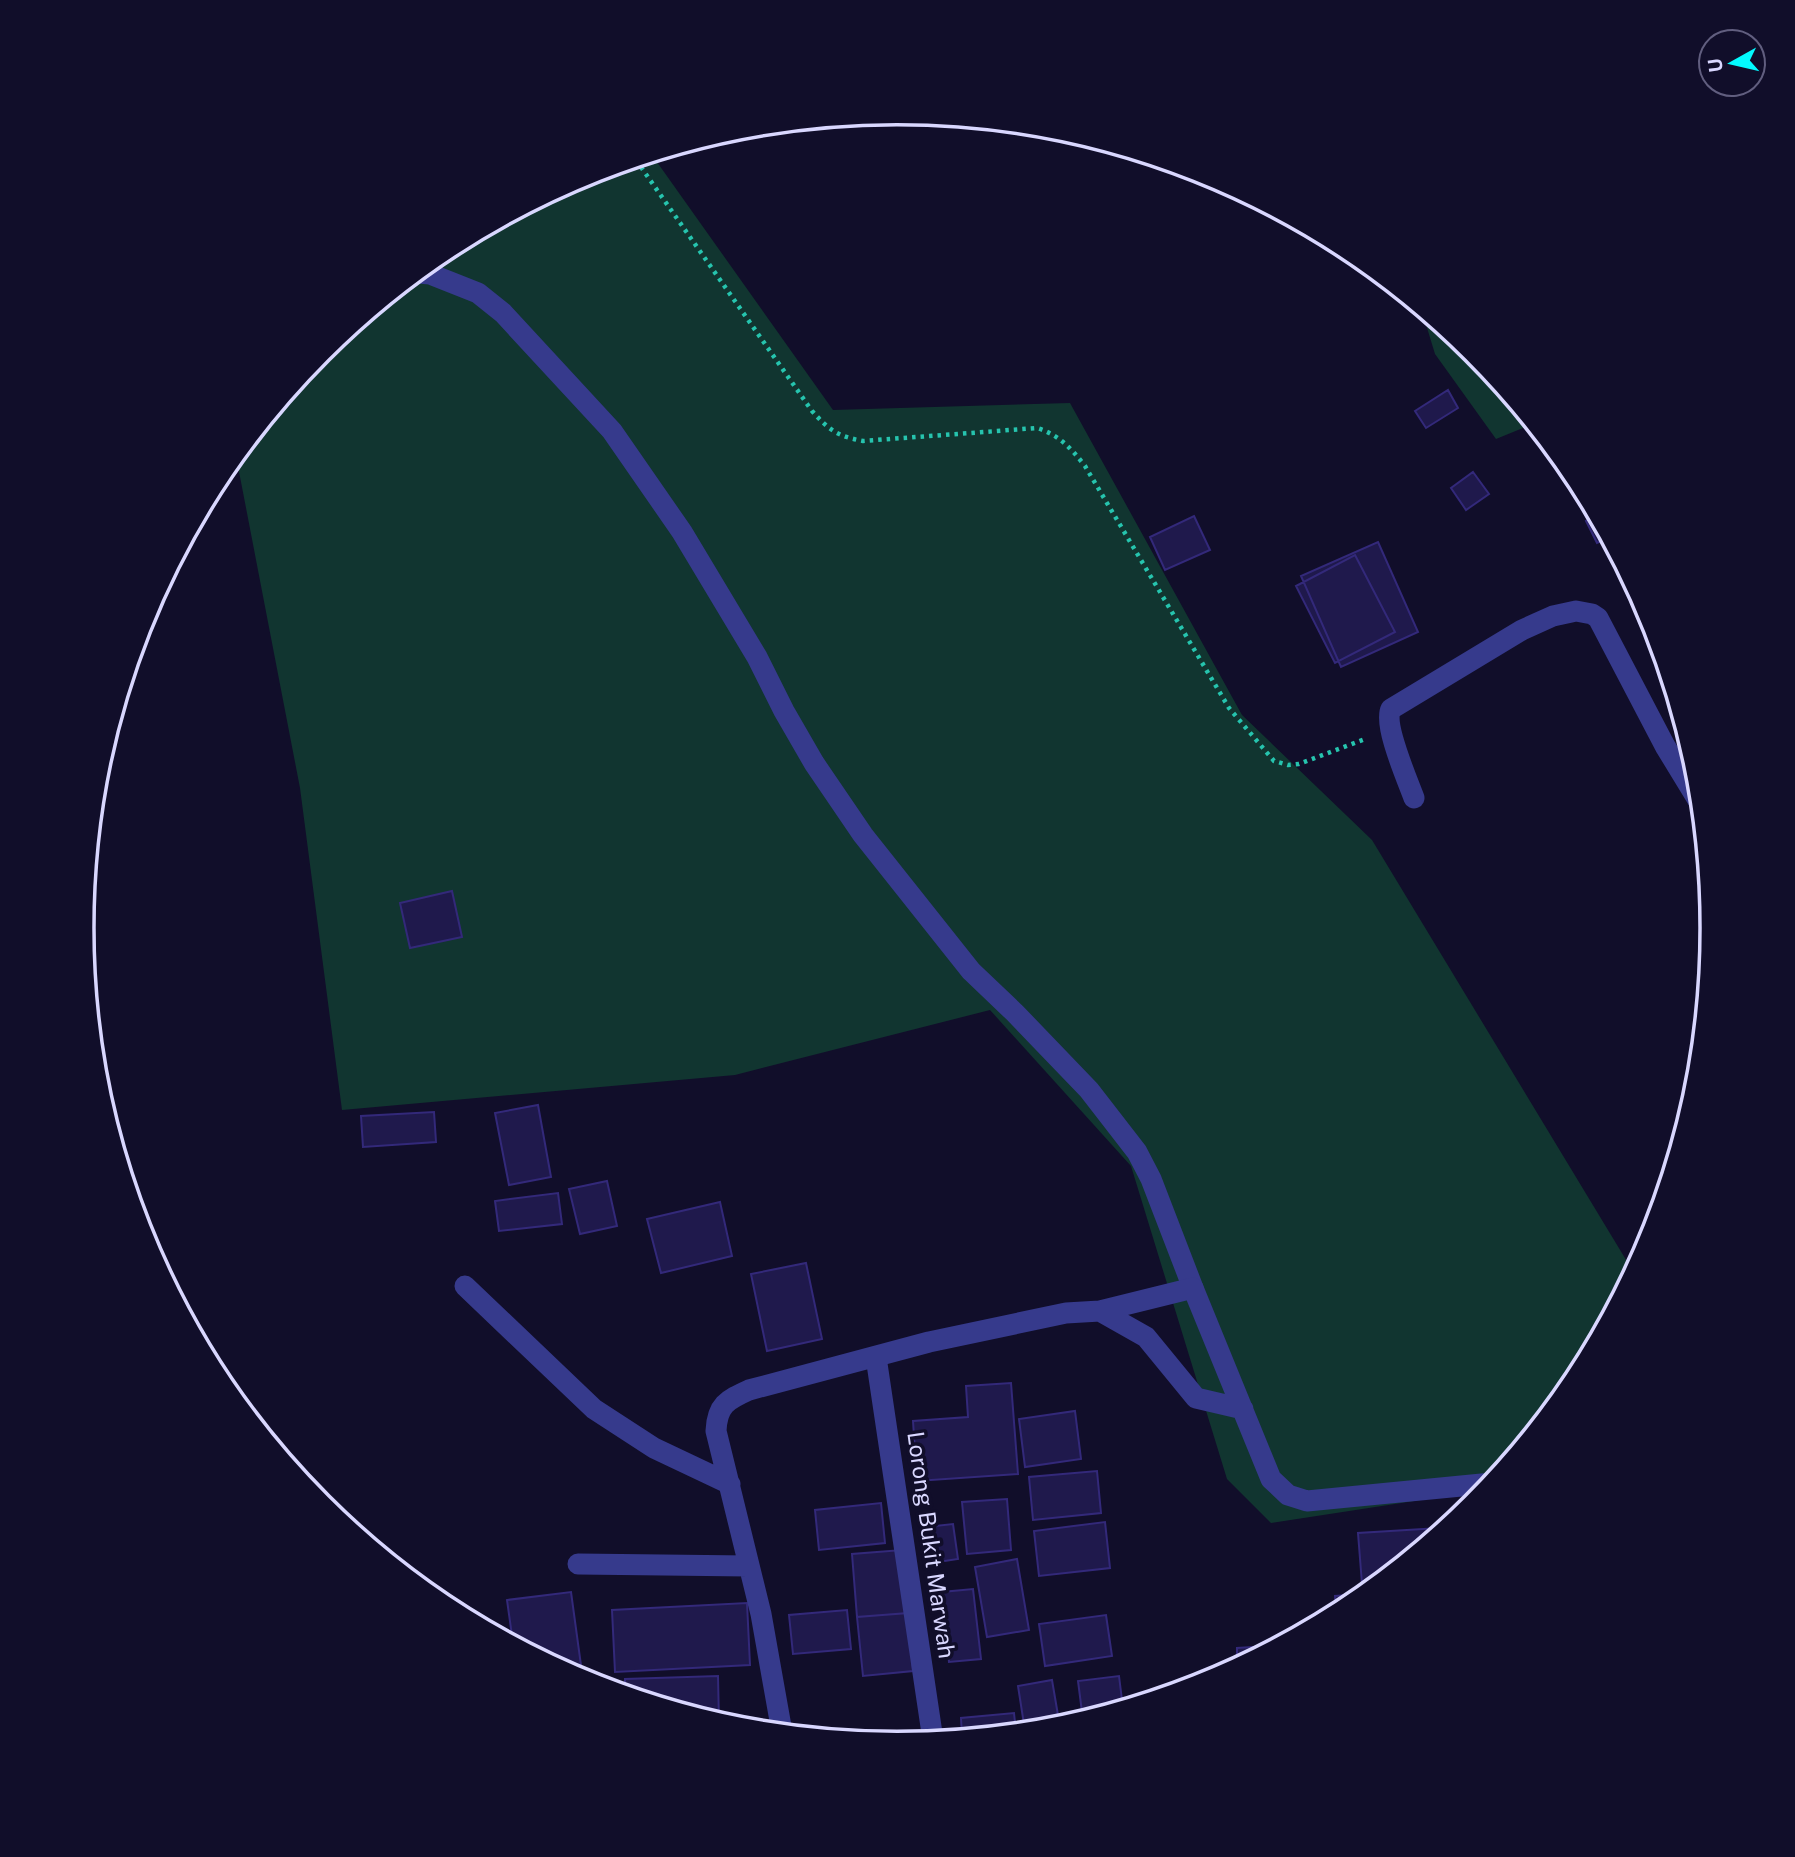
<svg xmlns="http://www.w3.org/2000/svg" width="1795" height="1857" font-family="'Public Sans',sans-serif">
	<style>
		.green { fill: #113530 }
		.building { fill: #1f194c; stroke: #33297a; stroke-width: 2 }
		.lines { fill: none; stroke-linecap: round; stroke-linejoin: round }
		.path { stroke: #26c4ae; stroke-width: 4.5; stroke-dasharray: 3.5 5; stroke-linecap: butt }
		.lane { stroke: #363a8c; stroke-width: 21 }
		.street { stroke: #363a8c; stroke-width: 21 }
		.labels { text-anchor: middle; stroke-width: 7; stroke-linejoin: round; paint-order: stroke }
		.street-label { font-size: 23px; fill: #d9d7ff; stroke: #110e2a }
		.rim { fill: none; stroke: #d9d7ff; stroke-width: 3.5 }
	</style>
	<rect width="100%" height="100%" fill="#110e2a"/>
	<!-- green -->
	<path class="green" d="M652 155 833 410 1070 403 1242 715 1372 840 1634 1273 1575 1382 1486 1490 1271 1523 1227 1479 1131 1166 990 1010 735 1075 342 1110 300 788 236 456 321 352 445 250 586 175Z
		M1421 308 1474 352 1533 424 1496 439 1435 354Z"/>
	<!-- building -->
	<path class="building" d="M1448 390 1458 408 1426 428 1415 411Z
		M1473 472 1489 494 1466 510 1451 488Z
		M1597 515 1609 538 1597 543 1586 521Z
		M1194 516 1210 550 1165 570 1150 537Z
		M1378 542 1418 632 1341 667 1301 576Z
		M1355 555 1395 632 1335 663 1296 586Z
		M452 891 462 937 410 948 400 903Z
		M538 1105 551 1177 509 1185 495 1113Z
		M434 1112 436 1142 363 1147 361 1116Z
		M607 1181 617 1226 580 1234 569 1189Z
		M558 1193 562 1224 499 1231 495 1201Z
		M720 1202 732 1256 661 1273 647 1219Z
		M806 1263 822 1339 767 1351 751 1274Z
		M1011 1383 1018 1474 917 1481 913 1421 968 1417 966 1386Z
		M1075 1411 1081 1459 1025 1467 1019 1419Z
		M1097 1471 1101 1513 1033 1520 1029 1477Z
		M1007 1499 1011 1550 967 1554 962 1502Z
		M881 1503 885 1543 819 1550 815 1510Z
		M1105 1522 1110 1568 1039 1576 1034 1531Z
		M953 1524 958 1559 931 1563 926 1527Z
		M1439 1528V1533L1379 1583 1362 1584 1358 1533Z
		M902 1550 908 1613 857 1617 852 1554Z
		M1017 1559 1029 1630 987 1637 975 1567Z
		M973 1589 981 1659 949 1662 942 1592Z
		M571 1592 583 1680 513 1643 507 1600Z
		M1365 1594 1350 1607 1336 1614 1335 1596Z
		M747 1603 750 1665 615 1672 612 1610Z
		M847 1610 851 1649 793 1654 789 1615Z
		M908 1613 913 1671 863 1676 857 1617Z
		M1106 1615 1112 1656 1045 1666 1039 1624Z
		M1269 1646V1650L1237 1667V1648Z
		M718 1676 719 1722 625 1694V1679Z
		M1119 1676 1123 1708 1083 1720 1078 1681Z
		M1052 1680 1060 1727 1025 1731 1018 1686Z
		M1014 1713 1016 1732 962 1737 961 1718Z
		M822 1736H925V1741L897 1744Z"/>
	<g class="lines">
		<!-- path -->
		<path class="path" d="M636 160 812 411C829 430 837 436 863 441L1037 428C1059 435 1071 448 1085 466L1229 708 1274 761 1288 765 1299 764 1365 739"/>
		<!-- lane -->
		<path class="lane" d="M418 273 430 274 478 293 503 313 612 431 682 532 757 657 784 711 814 763 863 835 971 971 1015 1013 1089 1090 1137 1152 1151 1179 1193 1288"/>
		<!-- street -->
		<path class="street" d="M1414 798C1407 779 1383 724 1391 709L1522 630 1553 616 1576 611 1592 614 1598 618 1665 746 1701 805
			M465 1286 594 1409 654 1448 730 1484
			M1100 1311 1146 1337 1196 1398 1243 1409
			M876 1357 933 1740
			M578 1564 748 1566
			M782 1732 761 1614 716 1431C717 1405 727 1400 749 1390L929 1342 1066 1313 1100 1311 1193 1288 1271 1479 1288 1495 1307 1501 1492 1483"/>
	</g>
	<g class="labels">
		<!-- street labels -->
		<g class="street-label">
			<text transform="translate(931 1545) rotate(82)" y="8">Lorong Bukit Marwah</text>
		</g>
	</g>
	<!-- crop -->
	<path d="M0 0H1795V1857H0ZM94 928a803 803 0 1 1 1606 0a803 803 0 1 1-1606 0Z" fill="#110e2a" fill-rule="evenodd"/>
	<path class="rim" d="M94 928a803 803 0 1 1 1606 0a803 803 0 1 1-1606 0Z"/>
	<!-- north arrow -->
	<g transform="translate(1732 63) rotate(262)"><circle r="33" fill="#110e2a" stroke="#615e7f" stroke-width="2"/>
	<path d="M0-5L12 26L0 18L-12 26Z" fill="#03faff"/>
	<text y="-10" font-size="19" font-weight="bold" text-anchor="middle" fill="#d9d7ff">U</text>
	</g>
</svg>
